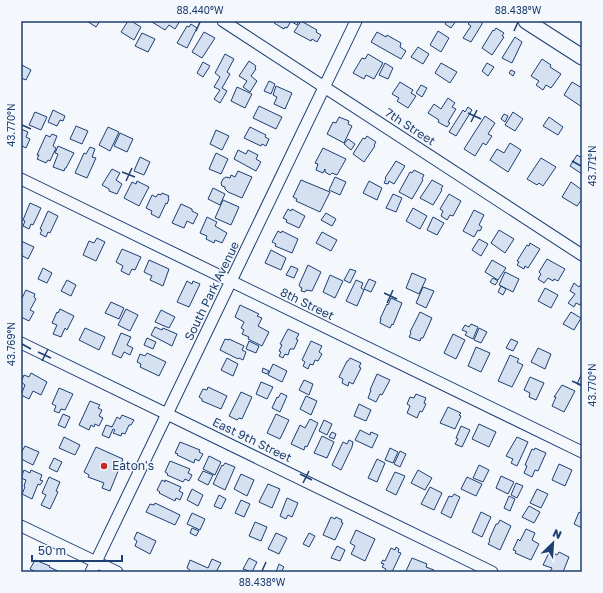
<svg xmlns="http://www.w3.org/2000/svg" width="603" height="593" font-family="'Golos Text',sans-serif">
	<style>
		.building { fill: #d5e0f0; stroke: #1d3f73 }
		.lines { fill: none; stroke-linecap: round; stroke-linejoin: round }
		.minor-casing { stroke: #1d3f73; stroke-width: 13 }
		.secondary-casing { stroke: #1d3f73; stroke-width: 17 }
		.minor { stroke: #f4f7fb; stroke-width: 11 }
		.secondary { stroke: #f4f7fb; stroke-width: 15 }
		.ticks { fill: none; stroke: #1d3f73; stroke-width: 1.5 }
		.poi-dot { fill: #c62828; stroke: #f4f7fb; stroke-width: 1.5 }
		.labels { text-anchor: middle; stroke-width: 3; stroke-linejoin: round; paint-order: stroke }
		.street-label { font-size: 12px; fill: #1d3f73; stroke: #f4f7fb }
		.poi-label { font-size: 12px; fill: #1d3f73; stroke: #f4f7fb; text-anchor: start }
		.neatline { fill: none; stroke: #1d3f73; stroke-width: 1.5 }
		.ticks-label { font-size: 10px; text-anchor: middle; fill: #1d3f73 }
	</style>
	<rect width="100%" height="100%" fill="#f4f7fb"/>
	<!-- building -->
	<path class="building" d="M87 21H100L96 27Z
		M128 21H131L141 27 134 40 121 32Z
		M153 21H180L175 29 169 25 165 30 152 22Z
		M275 21H291L287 28 285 27 284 29 274 23Z
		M293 21H299L297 25 292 22Z
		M301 21 317 30 316 32 321 35 317 42 312 39 311 41 294 32Z
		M447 21H456L451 28 445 24Z
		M471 21 473 22 474 21H482V24L471 42 463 38 471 26 468 24Z
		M191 24 197 28 187 48 177 43 187 26 189 27Z
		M496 28 504 33 502 36 504 37 492 55 482 48 493 30 494 31Z
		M438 31 449 38 441 52 430 45Z
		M204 32 215 38 202 58 192 52Z
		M377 32 386 37 387 35 401 43 400 47 406 51 401 59 371 42Z
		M142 33 155 39 148 52 135 46Z
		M515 37 522 42 512 63 502 58Z
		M418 47 429 54 423 64 411 57Z
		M225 54 234 59 227 72 230 74 222 88 227 91 220 103 214 99 220 90 214 87 220 77 215 73Z
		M368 54 383 63 374 79 366 75 364 79 353 73 362 58 365 59Z
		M542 59 551 65 550 67 561 74 551 88 546 85 543 90 536 85 539 81 531 76Z
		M249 61 256 66 255 68 256 69 251 76 257 81 250 92 243 87 247 81 239 76Z
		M203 62 210 66 203 77 197 73Z
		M385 63 393 68 388 79 379 75Z
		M441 63 457 72 450 83 435 73Z
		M487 63 494 67 488 76 482 71Z
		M22 65 31 70 26 80 21 78Z
		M511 70 515 72 513 76 509 73Z
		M269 81 275 84 271 94 264 91Z
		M400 82 413 90 411 93 416 96 408 108 397 101 399 98 392 94Z
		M572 82 582 88V107L564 95Z
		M421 85 427 88 422 97 416 93Z
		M276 86 292 93 285 109 274 104 277 97 273 95Z
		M237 87 252 94 245 108 231 101Z
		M448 98 455 103 452 107 456 109 448 122 450 123 447 127 438 122 439 120 428 113 434 104 441 109Z
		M259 106 282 117 276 129 253 118Z
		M468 107 472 110 456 136 449 132 463 110 465 112Z
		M53 110 65 116 63 121 60 120 57 126 48 122Z
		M35 112 47 117 41 130 29 125Z
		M513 112 523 119 515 131 505 125Z
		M504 114 508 116 505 122 501 119Z
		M485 116 495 123 488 134 492 136 486 145 483 143 475 156 464 149Z
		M339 117 349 121 348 124 352 126 344 143 327 134 333 122 336 123Z
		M549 117 563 127 558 135 543 126Z
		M76 126 88 131 82 144 70 139Z
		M108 127 119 132 110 151 99 145Z
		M250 127 266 135 265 137 269 139 266 146 262 144 261 146 244 138Z
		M21 129 28 132 26 137 30 139 26 148 22 146 21 148Z
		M216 130 229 136 222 150 210 144Z
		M120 133 133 139 127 152 114 146Z
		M52 134 57 136 53 146 56 148 50 161 48 160 46 163 37 159 39 155H37L46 135 50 137Z
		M367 136 376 142 374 145 375 146 364 162 353 154 363 138 365 139Z
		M348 139 355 144 351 150 344 144Z
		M510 143 521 150 508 172 490 160 497 149 504 153Z
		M58 146 74 153 66 168H65L64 171 53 167 58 154 55 153Z
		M90 147 95 149 92 157 96 158 87 178 75 173 84 153 86 154Z
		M323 148 346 159 337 175 332 173 330 175 325 172V169L323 173 316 170 318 164 315 163Z
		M238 150 246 154 248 150 258 155 256 159 261 162 256 171 234 159Z
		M216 153 228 159 221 174 209 169Z
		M577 155 582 158V174L570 166Z
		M140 157 150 162 144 175 134 171Z
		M541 158 556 167 543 186 539 183 537 185 527 179Z
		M396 161 405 166 394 184 389 181 388 184 384 183 386 179 385 178Z
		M112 169 120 173 116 180 122 184 117 194 109 191V189L102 185Z
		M414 170 424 175 422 179 423 180 412 199 399 192 410 172 412 173Z
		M238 171 252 177 242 198 228 192 225 189V187L222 186 221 183 223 179 226 177 230 178 231 175 235 177Z
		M335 177 346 182 340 195 329 190Z
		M301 180 330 192 320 212 296 201 297 199 293 197Z
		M432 180 443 186 441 189 442 190 433 205 420 198Z
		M137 181 149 187 139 206 124 198 132 182 136 184Z
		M369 181 382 188 377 200 363 193Z
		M571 182 582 190V199L577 206 562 197Z
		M213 188 225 194 220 205 208 199Z
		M162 193 169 196 168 198 169 199 167 204 166 203 159 218 151 214 152 211 146 208 152 195 156 197 158 194 161 195Z
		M393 194 402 198 396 212 386 208Z
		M449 194 461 201 453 216 450 215 447 220 441 216 443 211 440 209Z
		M223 200 239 207 231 225 215 218Z
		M30 203 41 208 33 225 31 224 29 229 23 226 25 221 23 220Z
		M181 204 192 209V211L198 214 193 224 187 221 184 228 172 223Z
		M413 208 427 216 420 229 406 221Z
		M288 209 291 211 292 209 305 216 299 228 286 222 287 220 283 218Z
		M474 210 484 215 479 225 482 227 480 231 478 230 474 237 463 231Z
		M48 211 58 216 50 233 48 232 46 237 40 234 42 230 40 229Z
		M326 213 336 219 332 226 321 220Z
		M207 217 217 222 215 226 227 233 222 243 215 240 214 243 206 239 207 236 200 233Z
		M433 217 444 223 437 235 427 230Z
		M499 230 514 239 505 253 491 243Z
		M278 231 281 233 282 231 298 239 292 253 275 246 276 244 272 242Z
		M322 232 337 240 331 251 316 243Z
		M97 238 105 242 96 261 83 255 89 241 94 243Z
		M479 239 488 244 481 256 472 250Z
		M21 241 34 247 28 259 21 255Z
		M530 243 540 249 528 268 525 266 524 269 517 265 519 262 517 261 527 245 529 246Z
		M122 249 141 257 135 270 132 269 129 275 121 271 123 266 116 262Z
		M271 250 286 258 281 270 265 263Z
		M547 259 565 269 558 281 554 279 553 281 548 278 544 283 538 279 541 274 539 272Z
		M149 260 169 269 163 286 150 280 152 276 144 272Z
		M492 260 506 268 498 280 485 272Z
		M308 265 321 272 312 291 306 290 305 292 301 291 302 288 300 287 299 285Z
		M291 266 298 269 294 278 286 275Z
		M43 268 52 273 47 283 38 279Z
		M350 269 356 271 350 283 344 280Z
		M505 272 519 279 513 292 499 285Z
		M412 273 426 279 419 294 406 288Z
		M330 275 343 281 335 298 323 292Z
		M493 278 498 281 495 285 490 282Z
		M369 279 376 282 371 292 364 289Z
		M67 280 76 285 71 296 61 291Z
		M356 280 363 283 361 288 364 290 357 306 346 301Z
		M187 281 192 284 193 281 200 284 189 307 177 302Z
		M574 283 579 287 582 283V302L580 305 576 303 574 307 568 303 575 294 570 291Z
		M501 286 506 289 503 295 498 292Z
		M423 287 434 291 426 308 416 303Z
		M545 288 558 295 551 308 538 301Z
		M26 290 35 294 34 297 36 299 30 310 34 312 29 321 21 317V300Z
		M391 298 402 303 393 325 392 324 390 328 380 323 381 319H380L387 304 388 305Z
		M111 302 124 308 119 319 105 313Z
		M240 305 259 314 257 316 262 318 258 326 269 332 262 346 248 339 249 337 242 334 244 330 241 328 244 322 235 317Z
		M60 309 74 316 67 330 65 328 61 337 53 334 57 325 52 323 57 312 58 313Z
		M126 309 138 315 130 331 118 325Z
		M161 310 175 317 169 328 155 322Z
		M420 312 432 318 423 338H421L420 341 409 337 411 333 410 332Z
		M571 312 581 318 574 330 563 324Z
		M471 324 478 327 473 339 465 335 467 332 462 330 465 325 469 327Z
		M155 327 162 330 163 328 177 334 172 346 151 335Z
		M85 328 105 337 99 350 79 340Z
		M479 328 487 332 481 343 474 340Z
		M288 329 299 334 296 339 298 340 294 349H290L288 355 285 354 283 358 279 356 281 352 279 351 282 345 280 344Z
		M121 333 131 337 127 345 133 348 130 355 124 352 121 358 112 354Z
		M453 334 465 340 456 359 444 353Z
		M147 338 156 342 153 349 144 345Z
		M225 339 229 340V339L244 346 242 350 246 352 243 360 239 358 238 359 220 350Z
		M511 339 518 342 513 351 506 348Z
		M249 341 259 346 256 353 246 349Z
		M311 341 322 346 319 352 322 354 318 361 315 360 313 365 310 364 308 369 303 366 305 362 302 360Z
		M476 347 490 353 481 372 468 366Z
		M538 348 551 354 545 369 531 362Z
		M147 353 166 362 159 376 140 367 141 364 137 362 140 354 145 356Z
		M510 355 519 359 517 362 523 365 512 387 498 381Z
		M227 358 238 364 233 376 221 370Z
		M350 358 361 363 359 367 361 368 353 384 349 382 348 386 342 383 343 379 339 377 347 361H348Z
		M273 364 287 371 282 382 268 375Z
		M263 368 269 371 267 374 262 372Z
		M31 373 47 382 41 395 33 391 29 399 21 395 25 385 21 382 24 375 29 377Z
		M582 373V386L577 384Z
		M377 374 390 380 382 395 380 394 376 402 368 398 371 390H370Z
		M530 377 544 383 536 400 529 397 530 393 524 390Z
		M304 380 313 384 309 395 299 390Z
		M261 382 273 387 267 399 256 394Z
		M562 385 575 391 564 412 552 406 556 397H554Z
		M208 387 227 396 221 409 202 401V399L199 397 203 389 207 390Z
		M59 388 73 394 65 410 61 409 59 413 54 411 56 406 52 404Z
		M241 392 252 397 242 419 239 418 237 420 229 416Z
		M281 393 287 396 280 412 272 408 277 397 278 398Z
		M416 394 426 398 424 403 426 404 422 412 420 411 417 418 407 413 410 406 407 404 410 397 414 398Z
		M306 396 317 401 311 415 300 409Z
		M90 401 100 405 98 408 102 410 99 416 103 418 99 426 95 424 94 427 91 425 89 430 79 425Z
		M359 404 371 410 366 421 354 416Z
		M448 407 461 413 459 415 461 416 455 429 440 423Z
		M63 414 70 417 65 428 58 425Z
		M276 414 289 420 280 439 267 433Z
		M122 415 134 420 131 425H129L125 434 122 433 121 436 113 433 115 430 113 429 109 438 102 435 106 425 112 427 117 417 120 419Z
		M310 419 318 423 307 447 305 446 304 450 291 444 300 425 305 428Z
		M324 420 332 424 327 435 319 431Z
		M479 424 496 432 489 447 472 439Z
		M461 426 470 430 462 447 455 444 458 439 456 438Z
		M360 430 370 435 371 432 378 435 372 448 355 440Z
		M332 432 336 434 334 439 329 437Z
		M322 436 334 442 327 458 314 453Z
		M64 437 80 445 75 455 59 448Z
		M517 437 528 442 517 466 511 463 513 459 506 456Z
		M349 440 353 442 352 447 341 470 332 465 343 442 347 444Z
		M180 442 200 450 199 452 203 454 199 461 195 459 194 463 177 455 178 454 175 453Z
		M25 446 39 452 33 465 21 459V453Z
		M96 447 123 459 110 491 102 488 104 483 88 477 89 475 84 472Z
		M390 448 398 452 393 463 385 460Z
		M535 448 546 453 538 471 535 470 532 477 524 473 527 466 525 465 532 449 534 450Z
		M400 451 406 454 400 467 394 464Z
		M209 456 221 462 215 475 203 469Z
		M54 458 62 462 57 472 49 468Z
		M377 459 385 463 377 482 368 478Z
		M170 461 190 469 188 473 192 475 189 481 185 479 183 482 167 475 168 474 165 472Z
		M225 463 235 467 225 490 213 484 222 465 223 466Z
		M559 464 572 470 565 486 552 480Z
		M479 465 489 470 483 482 473 478Z
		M24 470 30 473 31 470 42 475 40 480 43 481 40 485 38 484 32 499 22 494 25 487 24 486 26 480 21 478Z
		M418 470 432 478 425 490 411 483Z
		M203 471 213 475 208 485 198 480Z
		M395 472 405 476 396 495 386 490Z
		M241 474 254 480 247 496 234 489Z
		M501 476 514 482 508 494 496 488Z
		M49 477 60 482 56 491 58 492 50 509 41 505 46 495 42 493Z
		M467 477 482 484 476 496 461 489Z
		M162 480 165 482V480L181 487 179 491 183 493 180 500 176 498 175 501 159 493 160 492 157 490Z
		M516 483 523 486 517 498 511 495Z
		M268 484 280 489 272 508 259 502Z
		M430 487 442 493 434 510 421 504Z
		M192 489 203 495 198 506 187 500Z
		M537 489 548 494 541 508 530 503Z
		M454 494 460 497 451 518 441 513 449 496 452 497Z
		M219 495 226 499 221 509 214 506Z
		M509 496 515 499 510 511 504 508Z
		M287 498 298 503 292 517 288 515 286 519 280 516Z
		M241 500 250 504 244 517 235 513Z
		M155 503 180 515 175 525 146 512 150 504 154 505Z
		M529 506 540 512 534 523 522 517Z
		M481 512 491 517 482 537 472 532Z
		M579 512 582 514V528L574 524Z
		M192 513 205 519 200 530 187 524Z
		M331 517 335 519 336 517 342 520 341 522 343 523 335 540 323 535Z
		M500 520 511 526 500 550 488 544 490 541 489 540 496 524H498Z
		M255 522 267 527 261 541 249 536Z
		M192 528 199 531 196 536 190 533Z
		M526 529 535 533 532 540 539 544 531 560 515 553 516 551 513 550 518 539 520 541Z
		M356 530 375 539 365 561 351 554 355 546 350 543Z
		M137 532 156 541 150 554 135 546 137 541 134 539Z
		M276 533 287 538 279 554 268 549Z
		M309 533 315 536 309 547 303 544Z
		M337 546 345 550 340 561 331 558Z
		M396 547 399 549 398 552 401 553 392 572H384L386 569 382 567 384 564 381 563 383 560 385 561 391 548 395 550Z
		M550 551 557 555 559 552 569 557 563 572H550L552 568 543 565Z
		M249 558 257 562 252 572 243 569Z
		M412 558 427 564 426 567 434 570 433 572H409L406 571Z
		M212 559 221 563 216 572H189L190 570 187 568 190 560 208 568Z
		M35 560 50 566 49 567 58 571 57 572H36L30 569Z
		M279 564 284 567 281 572H276Z"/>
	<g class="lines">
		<!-- minor casing -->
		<g class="minor-casing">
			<path id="minor" d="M223 21 582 255
				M21 179 582 452
				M21 343 492 572
				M21 526 117 572
				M91 572 356 21"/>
		</g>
		<!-- secondary casing -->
		<g class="secondary-casing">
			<path id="secondary" d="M526 21 582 57"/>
		</g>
		<!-- minor -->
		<use href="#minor" class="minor"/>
		<!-- secondary -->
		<use href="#secondary" class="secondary"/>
	</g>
	<!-- ticks -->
	<path class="ticks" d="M196 31 200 22M514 31 518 22M468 113 481 119M471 122 477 110M22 125 31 129M572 161 581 166M122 172 135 177M126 181 132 168M384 293 397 299M387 303 393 290M22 344 31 349M38 352 51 358M42 361 48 349M572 381 581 385M300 474 312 480M303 483 309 471M262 571 266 562"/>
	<!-- markers -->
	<circle class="poi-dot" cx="104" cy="466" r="4"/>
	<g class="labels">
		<!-- street labels -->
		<g class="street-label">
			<text transform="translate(410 127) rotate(33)" y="4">7th Street</text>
			<text transform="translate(212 291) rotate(-64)" y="4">South Park Avenue</text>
			<text transform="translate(307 304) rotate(26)" y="4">8th Street</text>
			<text transform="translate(252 440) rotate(26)" y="4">East 9th Street</text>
		</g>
		<!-- poi labels -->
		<g class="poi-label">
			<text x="112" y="470">Eaton's</text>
		</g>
	</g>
	<!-- border -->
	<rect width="603" height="593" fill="none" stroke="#f4f7fb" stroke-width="44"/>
	<!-- north arrow -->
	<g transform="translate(553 543) rotate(25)" stroke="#f4f7fb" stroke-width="3" paint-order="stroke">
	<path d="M0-3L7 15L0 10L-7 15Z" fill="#1d3f73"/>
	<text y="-6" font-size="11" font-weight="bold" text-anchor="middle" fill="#1d3f73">N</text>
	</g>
	<!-- scale -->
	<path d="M32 555v6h90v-6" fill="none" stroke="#1d3f73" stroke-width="2"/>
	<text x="38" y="555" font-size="12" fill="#1d3f73" stroke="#f4f7fb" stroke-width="3" paint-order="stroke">50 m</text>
	<rect x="22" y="22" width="559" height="549" class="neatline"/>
	<g class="ticks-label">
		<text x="200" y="14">88.440°W</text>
		<text x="518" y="14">88.438°W</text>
		<text transform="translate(11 125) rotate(-90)" y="4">43.770°N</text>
		<text transform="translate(592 166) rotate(-90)" y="4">43.771°N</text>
		<text transform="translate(11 344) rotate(-90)" y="4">43.769°N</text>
		<text transform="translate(592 385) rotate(-90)" y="4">43.770°N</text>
		<text x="262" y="586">88.438°W</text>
	</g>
</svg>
